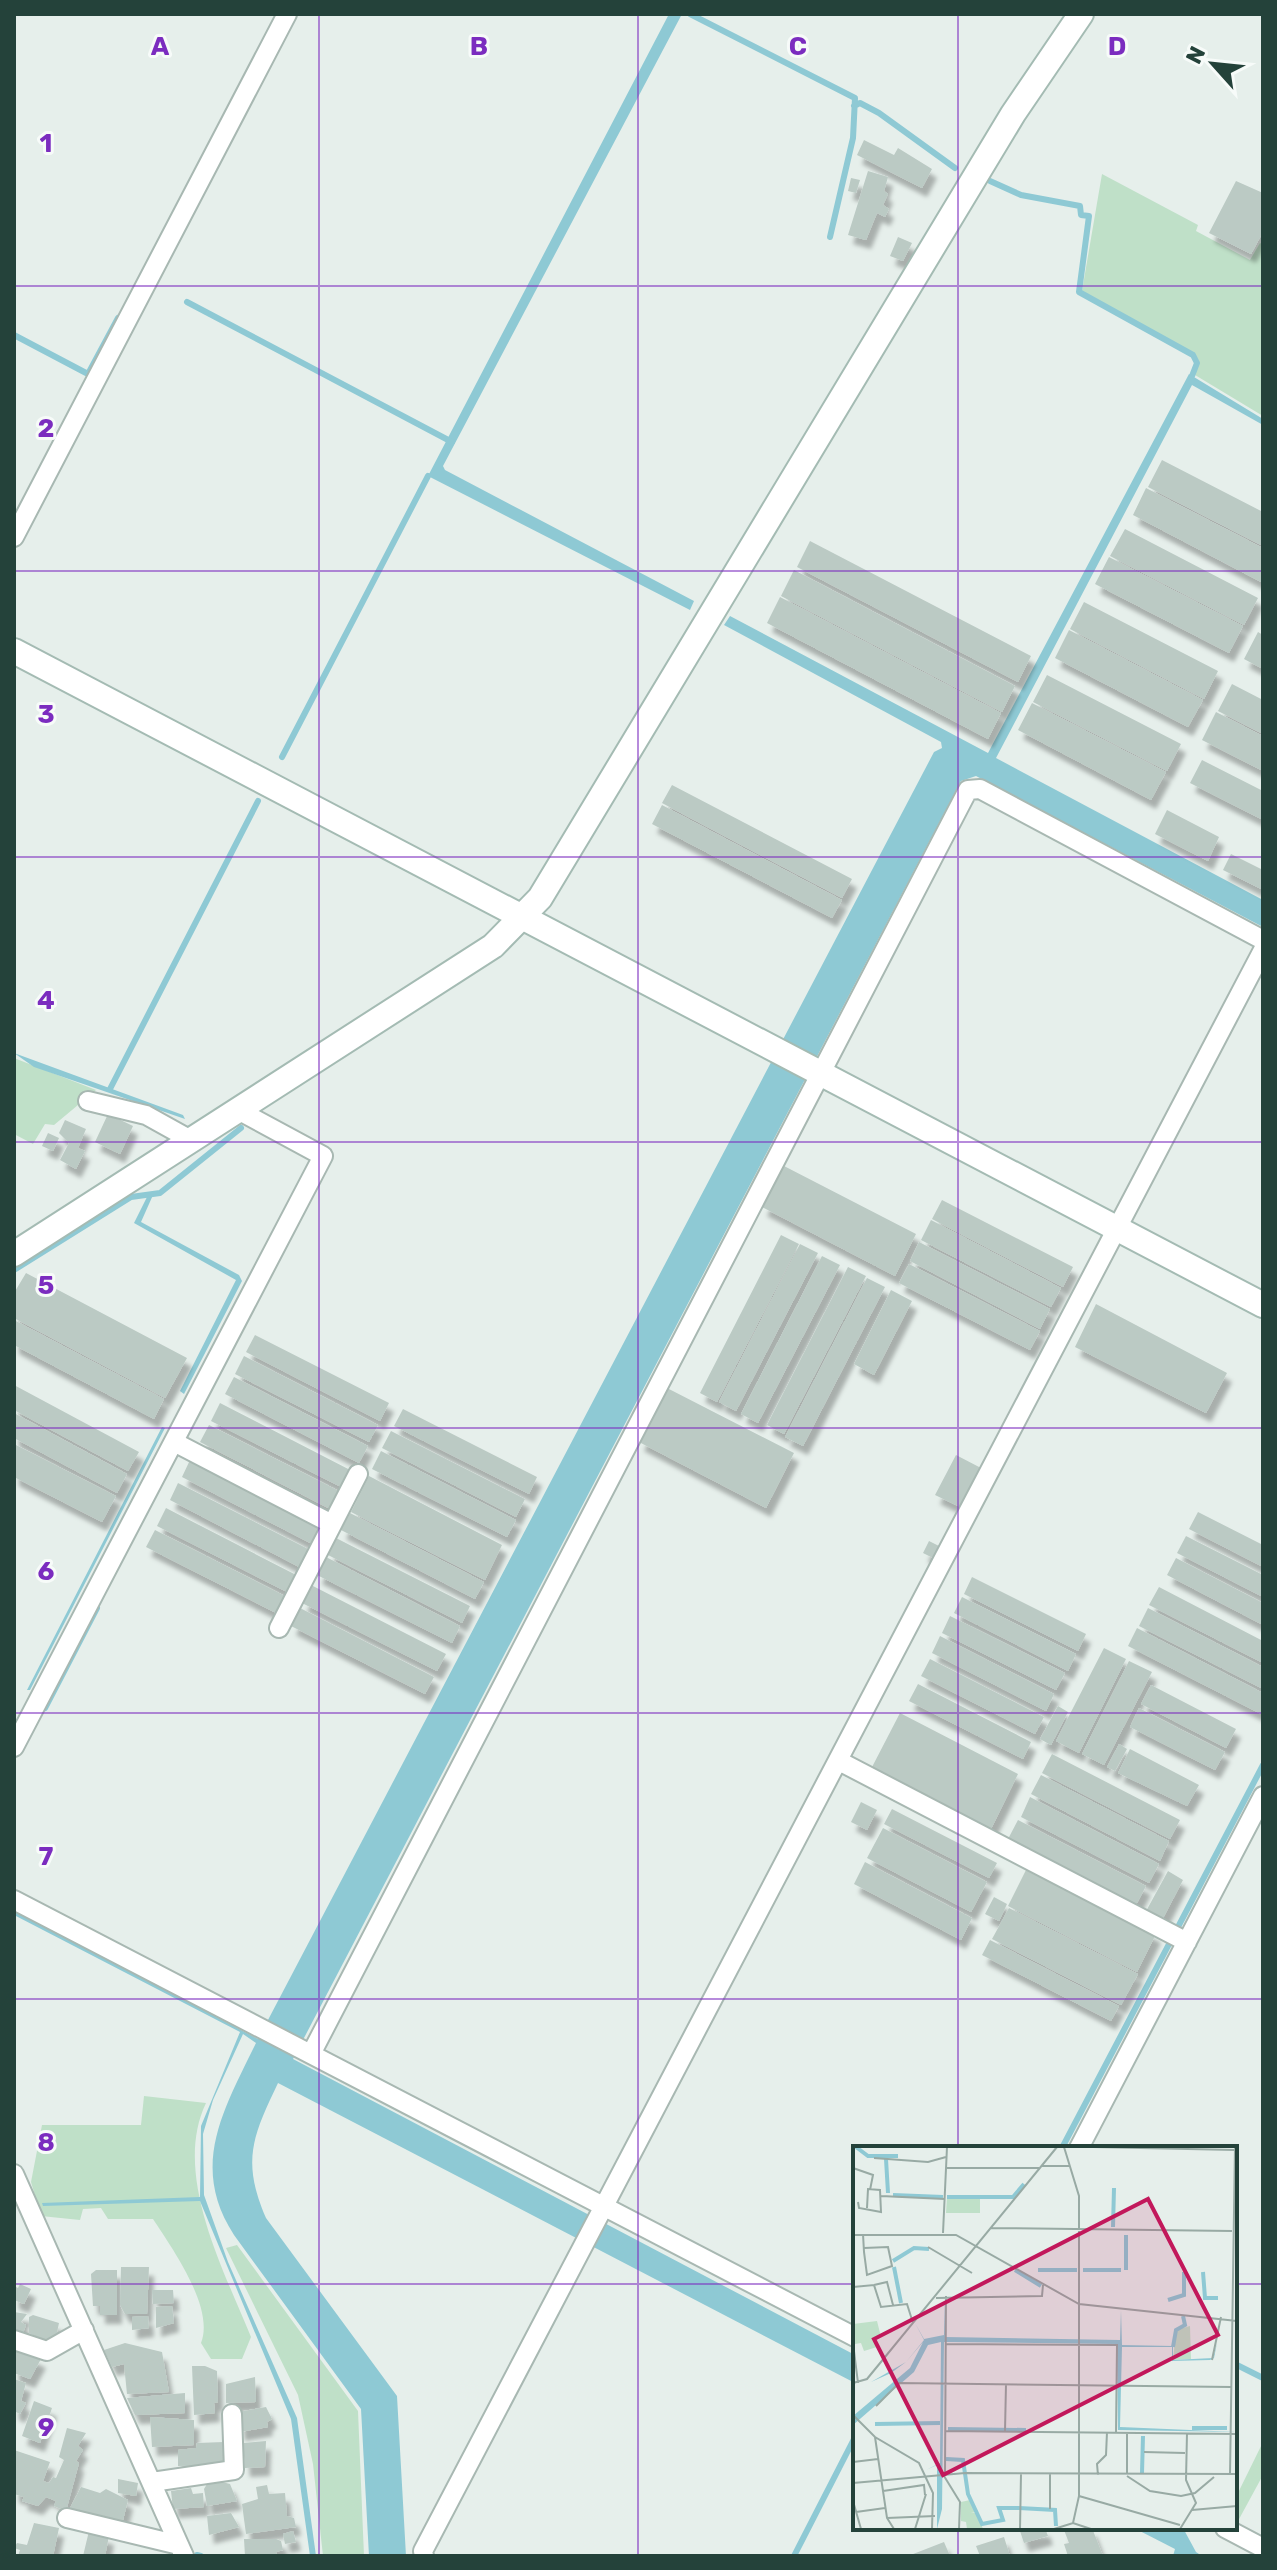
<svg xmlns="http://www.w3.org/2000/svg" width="1277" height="2570" font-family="Rubik,sans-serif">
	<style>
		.green { fill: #bfe0c8 }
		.water { fill: #8ec9d4 }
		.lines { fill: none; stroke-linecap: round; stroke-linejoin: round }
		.stream { stroke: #8ec9d4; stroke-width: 6 }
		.building { fill: #bbcac4; filter: url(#shadow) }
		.street-casing { stroke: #a8b8b2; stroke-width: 22 }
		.secondary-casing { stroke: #a4bbb3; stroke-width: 28 }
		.street { stroke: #fff; stroke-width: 18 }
		.secondary { stroke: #fff; stroke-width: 24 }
		.grid { fill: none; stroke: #7b2cbf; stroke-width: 2; stroke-opacity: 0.55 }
		.inset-river { fill: none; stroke: #8ec9d4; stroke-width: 4 }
		.inset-road { fill: none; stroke: #98aaa4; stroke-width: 2 }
		.view { fill: #c2185b; fill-opacity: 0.15; stroke: #c2185b; stroke-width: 4 }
		.inset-edge { fill: none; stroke: #24423a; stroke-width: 4 }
		.grid-label { font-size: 26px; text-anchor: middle; font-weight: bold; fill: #7b2cbf; stroke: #f7fbf9; stroke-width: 6; stroke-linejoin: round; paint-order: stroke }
	</style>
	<defs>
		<filter id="shadow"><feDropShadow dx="5" dy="9" stdDeviation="2" flood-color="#0004"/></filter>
	</defs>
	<rect width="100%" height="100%" fill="#e6efeb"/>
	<!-- green -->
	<path class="green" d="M1102 174 1198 225 1196 231 1250 260 1260 243 1263 245V416L1195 375 1199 361 1195 354 1082 291Z
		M14 1058 96 1090 54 1125 45 1124 33 1144 14 1134Z
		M144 2096 206 2103C172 2174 224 2270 251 2337L242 2359H211L201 2343C215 2308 172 2248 153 2219H108L101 2208 83 2209 80 2220 41 2216 31 2182 42 2125H141Z
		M237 2245 358 2411 364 2556H323L313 2464 298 2395 226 2248Z
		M1263 2442V2475L1238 2521 1235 2499Z"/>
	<!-- water -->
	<path class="water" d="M669 14H682L443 466 445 470 694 601 690 610 428 476Z
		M1189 374 1263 419V425L1192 385 996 758 1263 900V927L976 776 961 781 293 2059 855 2355V2383L278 2083C253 2136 241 2160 266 2218L397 2396 406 2556H369L361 2409 234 2235C189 2166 224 2109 256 2043L243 2034 213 2100 203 2134 204 2195 228 2262 297 2418 316 2556H310L291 2419 200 2201 43 2206 42 2203 200 2197 201 2126 240 2032 14 1915V1909L258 2039 934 752 942 748 941 742 724 625 730 616 988 753Z
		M14 1053 183 1115 185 1119 34 1067Z
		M148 1195H153L141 1222 239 1275 242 1281 184 1394 180 1391 236 1280 134 1223Z
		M162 1427 165 1428 30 1690H27Z
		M1134 2528H1183L1196 2552 1202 2556H1173L1175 2549Z"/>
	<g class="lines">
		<!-- stream -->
		<path class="stream" d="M690 14 855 98 853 138 830 237
			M854 106 860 103 879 113 955 168
			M990 181 1021 195 1080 206 1081 215 1089 216 1079 292 1193 355 1197 363 1192 376
			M187 302 452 442
			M14 335 88 374 118 318
			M282 757 428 476
			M110 1089 258 801
			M14 1270 131 1197 160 1193 241 1128
			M45 1708 97 1608
			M1062 2148 1263 1765
			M1235 2364 1263 2378
			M197 2555 201 2556
			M794 2556 855 2437"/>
	</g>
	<!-- building -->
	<path class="building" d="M864 140 894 155 898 148 932 169 922 188 857 155Z
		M868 171 888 177 884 191 888 194 883 205 889 209 885 217 877 213 866 240 848 235Z
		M851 178 860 180 856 193 848 191Z
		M1236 181 1263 193V232L1251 254 1209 233Z
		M898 237 912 243 903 261 890 256Z
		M1162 460 1263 512V546L1148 487Z
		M1146 488 1263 548V583L1133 515Z
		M1125 529 1258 598 1244 625 1110 556Z
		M810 541 1031 656 1018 682 797 567Z
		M1109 557 1243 626 1229 653 1095 584Z
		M794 570 1015 686 1002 712 781 596Z
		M780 597 1001 713 988 739 767 623Z
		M1084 602 1218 671 1204 699 1070 629Z
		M1069 630 1203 700 1188 727 1055 658Z
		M1258 632 1263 635V669L1244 659Z
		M1047 675 1181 744 1167 771 1033 702Z
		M1232 684 1263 700V734L1218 711Z
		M1032 703 1166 772 1151 800 1018 730Z
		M1216 712 1263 736V771L1202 740Z
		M1202 760 1263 791V820L1190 783Z
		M672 785 852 879 842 898 662 803Z
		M662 805 842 900 832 918 652 824Z
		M1167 810 1219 837 1208 861 1155 834Z
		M1231 854 1263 870V890L1223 870Z
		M108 1114 133 1126 120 1154 95 1142Z
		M65 1120 86 1129 78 1148 85 1151 76 1169 60 1160 69 1143 59 1133Z
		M48 1133 59 1138 53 1151 42 1146Z
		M784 1166 916 1234 895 1276 762 1207Z
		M942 1200 1073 1267 1063 1287 932 1219Z
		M931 1220 1061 1288 1051 1307 921 1240Z
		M781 1235 799 1244 717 1402 700 1393Z
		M919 1242 1050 1309 1040 1329 910 1261Z
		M800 1244 818 1253 736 1411 719 1402Z
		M822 1256 840 1265 758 1423 741 1414Z
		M909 1264 1040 1331 1030 1350 899 1283Z
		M848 1267 866 1276 784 1434 767 1425Z
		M26 1273 187 1358 165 1398 14 1318V1293Z
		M867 1278 885 1287 803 1446 785 1437Z
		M891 1290 912 1301 874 1375 854 1364Z
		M1096 1304 1227 1373 1206 1413 1075 1347Z
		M14 1320 164 1399 154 1419 14 1345Z
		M255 1335 389 1403 380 1421 246 1352Z
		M244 1356 378 1425 369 1442 235 1374Z
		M234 1377 368 1446 359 1463 225 1394Z
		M14 1385 139 1452 128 1471 14 1410Z
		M667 1388 794 1453 766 1508 639 1442Z
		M220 1403 354 1472 345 1489 211 1421Z
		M403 1409 537 1477 529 1494 394 1426Z
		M14 1413 127 1474 117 1493 14 1438Z
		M209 1425 343 1493 334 1511 200 1442Z
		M391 1431 525 1499 516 1517 382 1448Z
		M14 1444 116 1496 102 1522 14 1477Z
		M381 1451 516 1520 507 1537 372 1469Z
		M956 1455 981 1468 960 1507 935 1495Z
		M190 1460 325 1528 316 1546 182 1477Z
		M369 1476 502 1545 485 1580 351 1512Z
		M178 1483 312 1551 303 1569 170 1500Z
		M166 1508 300 1577 291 1594 157 1526Z
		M1198 1512 1263 1545V1567L1189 1529Z
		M350 1513 484 1582 475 1599 341 1530Z
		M155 1530 289 1598 280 1615 146 1547Z
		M1186 1536 1263 1575V1597L1177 1553Z
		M336 1538 470 1606 462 1623 328 1555Z
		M929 1541 939 1546 933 1558 923 1553Z
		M326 1557 460 1626 452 1643 317 1575Z
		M1176 1558 1263 1603V1625L1167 1575Z
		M972 1577 1086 1634 1078 1651 964 1594Z
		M311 1585 446 1654 437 1671 302 1603Z
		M1159 1587 1263 1641V1663L1149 1605Z
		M962 1597 1076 1654 1068 1671 954 1613Z
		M300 1608 434 1677 425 1694 291 1626Z
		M1148 1608 1263 1667V1689L1139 1626Z
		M950 1616 1065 1673 1056 1690 942 1633Z
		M1137 1628 1263 1693V1715L1128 1646Z
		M940 1636 1054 1694 1046 1711 932 1653Z
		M1104 1648 1126 1659 1079 1753 1056 1741Z
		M930 1659 1044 1717 1035 1734 921 1676Z
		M1129 1661 1152 1672 1104 1765 1082 1754Z
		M918 1684 1031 1742 1023 1759 909 1701Z
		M1151 1685 1236 1729 1226 1748 1141 1704Z
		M1058 1706 1068 1712 1051 1745 1040 1739Z
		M1139 1708 1225 1752 1215 1770 1130 1727Z
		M900 1713 1018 1774 990 1831 871 1769Z
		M1119 1744 1127 1749 1115 1771 1107 1767Z
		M1130 1749 1199 1785 1187 1806 1118 1773Z
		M1052 1754 1180 1820 1170 1839 1042 1773Z
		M1041 1775 1169 1841 1160 1861 1031 1794Z
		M1030 1797 1159 1864 1149 1883 1021 1817Z
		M861 1802 877 1810 867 1830 851 1822Z
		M892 1809 997 1863 989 1878 884 1824Z
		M1018 1820 1146 1886 1136 1905 1008 1839Z
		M883 1828 987 1882 971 1912 867 1858Z
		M865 1862 972 1918 961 1940 854 1884Z
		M1027 1868 1156 1934 1137 1972 1008 1906Z
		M1168 1871 1183 1880 1161 1922 1145 1913Z
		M994 1897 1007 1904 999 1921 985 1914Z
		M1009 1908 1138 1974 1121 2005 992 1939Z
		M990 1940 1119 2006 1111 2021 982 1955Z
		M121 2267H149L147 2314H125L120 2305Z
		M96 2270H117V2315H100V2306H93L91 2274Z
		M20 2284 31 2289 24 2304 14 2300V2286L18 2288Z
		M152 2290H173L174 2303 153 2304Z
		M172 2306 174 2323 156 2328V2307Z
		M14 2312 27 2314 21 2322 26 2325 23 2333 14 2330Z
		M33 2315 59 2323 56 2337 47 2342 29 2333V2317Z
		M148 2316 149 2328 132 2330V2317Z
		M125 2343 162 2352 169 2392 127 2394 124 2364 112 2367 104 2350Z
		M14 2347 41 2359 30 2379 14 2373Z
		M192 2366H205L217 2371 218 2402 214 2403 215 2413 194 2415Z
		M255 2377 256 2402 226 2403V2384Z
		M14 2379 26 2383 21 2401 26 2403 20 2414 14 2411Z
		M185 2393V2413L135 2415 127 2398Z
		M34 2401 52 2408 40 2443 22 2436Z
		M266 2407 272 2419 267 2422 268 2427 240 2432 238 2412Z
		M150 2417 194 2420V2445L152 2447Z
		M67 2428 86 2433 78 2446 83 2450 76 2461 79 2463 66 2511 54 2506 56 2501 46 2497 38 2506 22 2501 24 2497 14 2494V2450L50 2462 43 2481 49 2483 53 2477 56 2478 64 2460 59 2457Z
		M266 2441 265 2467 245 2468 243 2443Z
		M224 2442 225 2460 213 2465 178 2466V2450L196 2448 197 2443Z
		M118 2479 138 2483 136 2496 118 2493Z
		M222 2482 230 2484 237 2501 207 2506 204 2489 207 2484Z
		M267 2485 269 2494 285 2493 287 2516 294 2518 296 2527 246 2534 242 2504 258 2499 256 2487Z
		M81 2487 100 2493 106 2489 128 2500 123 2520 69 2510Z
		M191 2488 193 2494 203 2493 204 2507 173 2509 171 2491Z
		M231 2513 239 2527 209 2535 207 2516Z
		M34 2523 59 2528 53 2556H18L20 2550 14 2548 17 2543 27 2545Z
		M1019 2528H1045L1048 2536 1024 2543Z
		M1092 2528 1103 2556H1068L1064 2544 1069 2543 1064 2530Z
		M89 2531 109 2536 105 2556H83Z
		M293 2531 296 2542 285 2544 283 2534Z
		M1004 2537 1010 2556H980L976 2546Z
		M244 2539H276L281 2541 283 2550 276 2552 277 2556H245Z
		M944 2542 950 2556H908Z"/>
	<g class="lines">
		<!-- street casing -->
		<g class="street-casing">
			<path id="street" d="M14 537 287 14
				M88 1101 146 1115 191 1140
				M174 1442 332 1524
				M279 1628 358 1474
				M14 1747 323 1156 238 1110
				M839 1761 1187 1942
				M14 1900 855 2337
				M311 2054 968 790 980 789 1263 940
				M1079 2148 1263 1796
				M14 2174 184 2556
				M14 2340 47 2351 84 2330
				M152 2482 234 2470 232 2414
				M67 2518 179 2545
				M1225 2528 1263 2548
				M424 2556 423 2551 1263 950"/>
		</g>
		<!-- secondary casing -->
		<g class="secondary-casing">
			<path id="secondary" d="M14 651 1263 1305
				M14 1254 493 946 540 898 1013 114 1081 14"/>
		</g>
		<!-- street -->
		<use href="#street" class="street"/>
		<!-- secondary -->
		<use href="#secondary" class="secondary"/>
	</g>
	<!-- grid -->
	<path class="grid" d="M319 14V2556M638 14V2556M958 14V2148M14 286H1263M14 571H1263M14 857H1263M14 1142H1263M14 1428H1263M14 1713H1263M14 1999H1263M14 2284H855M1235 2284H1263M958 2528V2556"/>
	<!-- overview -->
	<g transform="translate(853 2146)">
		<rect width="384" height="384" fill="#e6efeb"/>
		<path d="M94 52H127V67H93ZM24 175 28 191 22 192 24 201 11 205 8 197 2 198 0 178ZM337 180 338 213 320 214 323 184ZM117 354 123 366 118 367H124L130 383H114L113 376 108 375V356Z" fill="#bfe0c8"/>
		<path d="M91 152 92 191 267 194 268 164 269 199 320 200V214L360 212 364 197 376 193 364 197 361 212 357 214 319 215V201H269L267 281 384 286 265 284 264 198 91 196 89 363 84 383V319L73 324 87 317 88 196 75 199 61 226 0 279V270L57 222 70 196 53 216 38 227 18 236 53 216 71 194 62 177 71 193 91 189Z" fill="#8ec9d4"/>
		<path class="inset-river" d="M3 1 15 10H45M33 13 35 47M40 49 90 51M94 51H160L171 38M260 81 261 42M40 115 61 102 76 103M41 121 48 157M162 124 188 140M185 124H224M230 124H268M273 124V89M350 126 352 152H365M315 154 331 149V126M320 201 323 184 332 179 330 170M22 278 87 277M339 282H374M95 283 173 284M93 313 110 314 115 348 129 378 150 374 146 362H166L202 364 203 380M289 327 290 290"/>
		<path class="inset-road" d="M211 1 226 50V350L220 377M240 1 382 4M21 12 75 16 93 11M188 20H217M0 22 20 29 17 44M93 22H186M28 50 92 53M5 56 6 62 28 66 27 44 15 43 14 62M138 82 379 85M90 87 94 1M10 88 11 106 14 129 39 120 35 101 11 102M0 89H103L226 158 384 175M75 101 119 127M21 139 34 136 40 159M0 141 21 139 28 161 54 158 60 177M83 152 189 150 190 139M0 197 5 237M93 198 264 199 263 287M359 214 368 171M0 237 14 233 204 1M23 260 46 237 378 241M0 269 22 291 66 317 80 347 79 383M92 285 384 288M152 285 153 238M22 291 34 372 41 383M291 306 332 307M0 316 25 313M92 327 93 150M274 328V287M245 329 244 318 253 309 254 286M377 329 382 1M91 330 107 356 106 383M274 330 297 345 328 350 342 347 361 331M0 337 112 327 384 328M30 345 71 339 72 349M226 350 327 379M0 355 8 383M197 363V328M339 364 384 360M3 366 32 362M34 372 82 370M62 383 73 348M167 383 168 328M201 383 220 377 238 383M327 383 343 357 333 334 334 287"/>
		<path class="view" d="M295 53 365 189 90 329 21 193Z"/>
		<rect width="384" height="384" class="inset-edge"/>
	</g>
	<g class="grid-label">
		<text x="160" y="55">A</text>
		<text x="479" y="55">B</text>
		<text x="798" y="55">C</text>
		<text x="1117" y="55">D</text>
		<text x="46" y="152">1</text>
		<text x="46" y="437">2</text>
		<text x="46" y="723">3</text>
		<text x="46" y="1009">4</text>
		<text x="46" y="1294">5</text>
		<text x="46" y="1580">6</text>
		<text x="46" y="1865">7</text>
		<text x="46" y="2151">8</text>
		<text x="46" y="2436">9</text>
	</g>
	<!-- border -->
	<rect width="1277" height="2570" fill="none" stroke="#24423a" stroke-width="32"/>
	<!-- north arrow -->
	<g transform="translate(1213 64) rotate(297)" stroke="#f7fbf9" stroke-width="6" paint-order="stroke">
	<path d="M0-6L14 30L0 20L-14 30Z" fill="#24423a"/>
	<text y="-12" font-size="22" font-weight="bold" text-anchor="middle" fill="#24423a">N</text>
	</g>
</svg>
